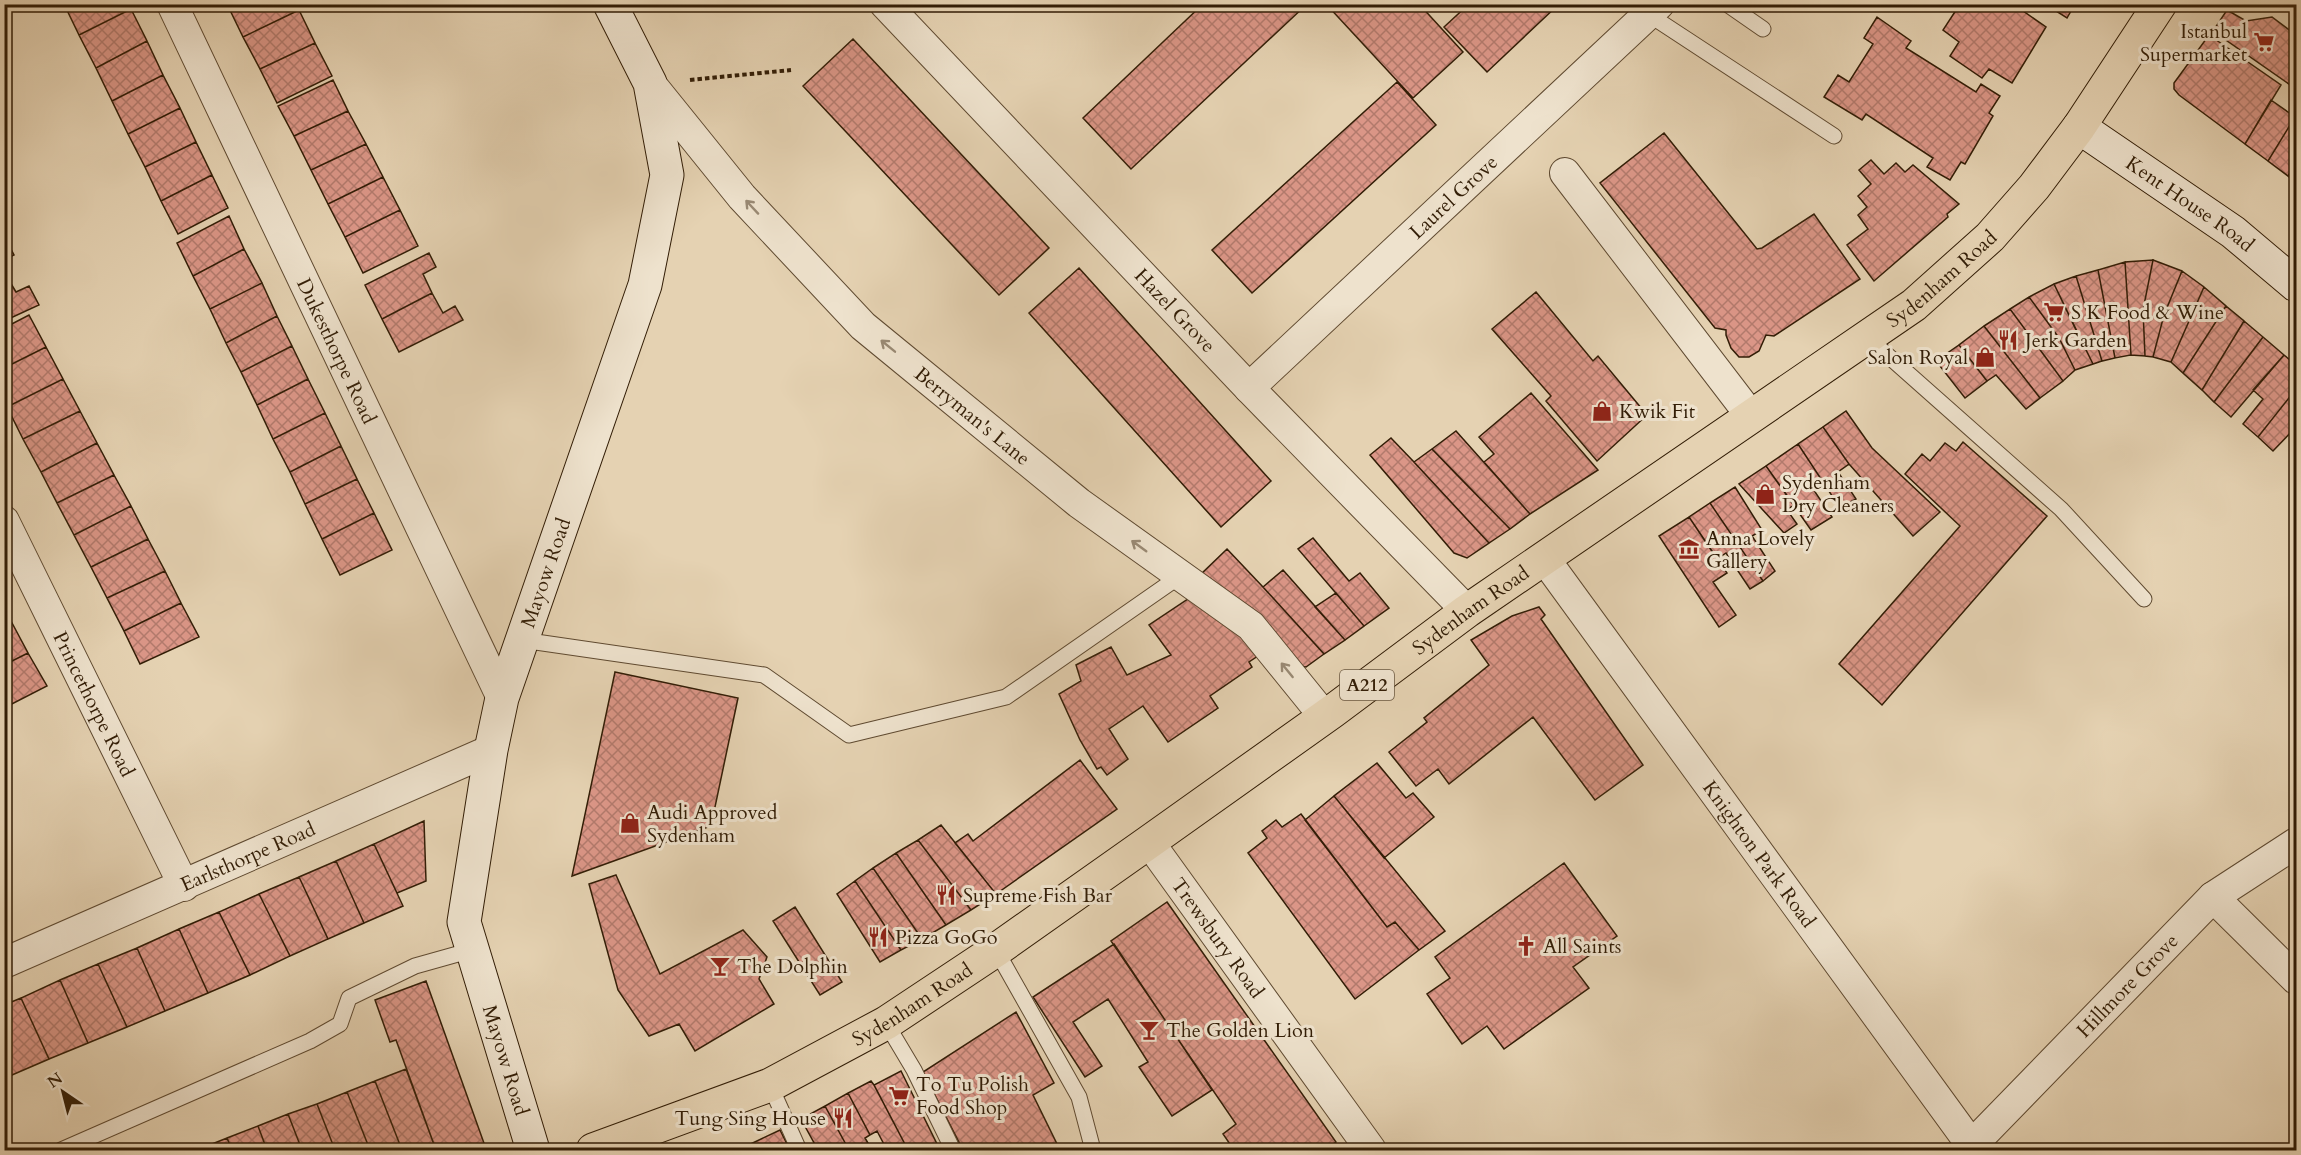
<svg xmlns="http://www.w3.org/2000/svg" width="2301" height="1155" font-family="Cardo,serif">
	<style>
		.building { fill: url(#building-cross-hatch); stroke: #321d06; stroke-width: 1.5 }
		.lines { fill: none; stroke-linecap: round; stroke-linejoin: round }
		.lane-casing { stroke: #5f4a31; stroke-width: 17 }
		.street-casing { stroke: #5f4a31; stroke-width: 32 }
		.secondary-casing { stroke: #321d06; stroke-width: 35 }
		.primary-casing { stroke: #321d06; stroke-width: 35 }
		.path { stroke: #321d06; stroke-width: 4; stroke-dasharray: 4.5 3; stroke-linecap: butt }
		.lane { stroke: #eee2cd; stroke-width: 15 }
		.street { stroke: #eee2cd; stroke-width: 30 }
		.secondary { stroke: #eee2cd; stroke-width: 33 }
		.primary { stroke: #e5d2b2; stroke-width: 33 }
		.oneway { stroke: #998973 }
		.labels { text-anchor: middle; stroke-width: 6; stroke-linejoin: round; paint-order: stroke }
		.shield { fill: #eee2cd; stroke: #6a5842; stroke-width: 1.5 }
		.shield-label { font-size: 18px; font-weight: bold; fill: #321d06 }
		.poi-label { font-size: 20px; fill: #321d06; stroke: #eee2cd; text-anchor: start }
		.street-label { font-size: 20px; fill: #321d06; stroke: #eee2cd }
	</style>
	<defs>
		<pattern id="building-cross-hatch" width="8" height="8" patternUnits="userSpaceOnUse" patternTransform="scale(1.5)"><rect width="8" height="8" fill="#db9687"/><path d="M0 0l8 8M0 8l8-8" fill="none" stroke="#b27a6c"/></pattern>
	</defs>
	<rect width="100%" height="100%" fill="#e5d2b2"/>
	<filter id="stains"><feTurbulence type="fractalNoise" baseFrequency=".00333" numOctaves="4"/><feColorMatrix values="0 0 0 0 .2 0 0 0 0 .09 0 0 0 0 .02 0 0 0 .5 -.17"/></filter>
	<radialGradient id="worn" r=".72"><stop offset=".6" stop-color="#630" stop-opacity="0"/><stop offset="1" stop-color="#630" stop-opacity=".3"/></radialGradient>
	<!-- building -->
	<path class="building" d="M64 4H129L131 9 79 35Z
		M227 4H296L299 10 243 37Z
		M1203 4H1307L1131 169 1083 118Z
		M1326 4H1419L1463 52 1413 98Z
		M1469 4H1559L1487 72 1444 27Z
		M1960 4H2013L2046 27 2012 83 1989 69 1982 78 1950 56 1959 42 1943 30Z
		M2045 4H2075L2067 18Z
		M131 9 147 41 96 68 79 35Z
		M299 10 315 43 260 69 243 37Z
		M2227 10 2246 21 2272 17 2296 35V89L2213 31Z
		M1877 17 1911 41 1906 48 1976 92 1981 84 2000 96 1989 113 1993 116 1965 164 1961 162 1950 180 1927 167 1933 158 1866 114 1862 120 1824 97 1838 75 1849 82 1873 44 1864 38Z
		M2209 35 2281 85 2245 144 2179 95 2174 89V83Z
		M853 39 1049 248 999 295 803 86Z
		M147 41 163 75 112 101 96 68Z
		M315 43 332 76 277 103 260 69Z
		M163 75 180 108 128 134 112 101Z
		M333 80 348 111 294 136 278 106Z
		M1397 82 1436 125 1252 293 1212 250Z
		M2271 100 2295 117 2268 161 2245 144Z
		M180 108 196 142 145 167 128 134Z
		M348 111 366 144 311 170 294 136Z
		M2295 117 2296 118V161L2288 176 2268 161Z
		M1664 133 1757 249 1762 248 1814 214 1860 279 1774 336 1766 335 1759 351 1749 357H1739L1731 348 1726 335V330L1715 328 1600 183Z
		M196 142 212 175 161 201 145 167Z
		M366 144 383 177 328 204 311 170Z
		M1871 160 1884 174 1896 163 1905 172 1913 165 1959 204 1947 214 1948 217 1874 281 1847 245 1868 229 1858 215 1867 207 1858 196 1871 184 1859 170Z
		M2296 161V183L2288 176Z
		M212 175 228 208 178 234 161 201Z
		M383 177 400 210 345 237 328 204Z
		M400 210 418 246 363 273 345 237Z
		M229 216 244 249 193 276 177 243Z
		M4 236 14 255 4 260Z
		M244 249 262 283 210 309 193 276Z
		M429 253 436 267 423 274 432 293 382 319 365 285Z
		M2153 260 2143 310 2145 356 2131 355 2125 262Z
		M2153 260 2182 271 2164 315 2153 357 2145 356 2143 310Z
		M2125 262 2131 355 2115 358 2098 270Z
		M1079 268 1271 481 1221 527 1029 313Z
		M2098 270 2115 358 2102 361 2076 276Z
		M2182 271 2204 287 2171 362 2153 357 2164 315Z
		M2076 276 2102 361 2093 364 2054 284Z
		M7 277 16 292 29 286 39 305 4 321V278Z
		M262 283 277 316 226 343 210 309Z
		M2054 284 2075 328 2093 364 2075 370 2059 338 2029 297Z
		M2204 287 2226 306 2183 373 2171 362Z
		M1536 292 1593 361 1598 356 1647 415 1597 461 1546 401 1551 396 1492 329Z
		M432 293 443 313 455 306 463 320 399 352 382 319Z
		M2029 297 2059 338 2075 370 2063 381 2010 309Z
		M2226 306 2244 321 2202 390 2183 373Z
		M2010 309 2063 381 2040 398 1984 326Z
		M29 315 46 347 4 368V328Z
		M277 316 292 346 241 372 226 343Z
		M2244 321 2263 337 2214 402 2202 390Z
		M1984 326 2040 398 2026 409 1996 375 1987 381 1959 345Z
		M2263 337 2284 355 2231 417 2214 402Z
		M1959 345 1987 381 1965 398 1936 361Z
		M292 346 308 379 257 405 241 372Z
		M46 347 63 379 7 407 4 403V368Z
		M2284 355 2296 365V389L2258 437 2243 424 2263 399 2253 390Z
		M63 379 80 411 23 439 7 407Z
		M308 379 325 413 273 439 257 405Z
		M2296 389V427L2273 451 2258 437Z
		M1531 393 1598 470 1530 514 1484 462 1494 454 1479 437Z
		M80 411 97 443 41 472 23 439Z
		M1846 411 1872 448 1940 512 1913 536 1849 464 1823 427Z
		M325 413 341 446 290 472 273 439Z
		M1823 427 1849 464 1838 472 1856 499 1840 508 1798 444Z
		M1456 431 1530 514 1510 529 1432 449Z
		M1391 438 1414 462 1489 543 1467 558 1454 553 1370 455Z
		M1963 442 2047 516 1882 705 1839 664 1960 526 1905 474 1922 454 1930 461 1945 443 1956 451Z
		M97 443 114 475 57 503 41 472Z
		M1798 444 1823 482 1813 489 1832 517 1811 530 1766 466Z
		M341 446 357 479 305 504 290 472Z
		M1432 449 1456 474 1510 529 1489 543 1414 462Z
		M1766 466 1794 505 1787 510 1797 524 1784 533 1739 484Z
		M114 475 131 506 74 535 57 503Z
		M357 479 374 513 322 539 305 504Z
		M1735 487 1762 530 1752 536 1775 571 1763 581 1710 503Z
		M1710 503 1763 581 1750 589 1726 553 1717 559 1689 517Z
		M131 506 148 539 91 567 74 535Z
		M374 513 392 550 340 575 322 539Z
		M1689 517 1727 573 1713 582 1736 615 1719 627 1659 536Z
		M1313 538 1349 581 1360 573 1389 608 1364 626 1298 549Z
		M148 539 165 571 107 598 91 567Z
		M1227 549 1263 587 1324 654 1306 667 1300 666 1199 576Z
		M1283 570 1345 640 1324 654 1263 587Z
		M165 571 181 603 124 631 107 598Z
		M1197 593 1264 652 1249 662 1252 667 1210 696 1218 708 1168 742 1143 706 1109 729 1128 759 1107 775 1101 767 1097 769 1080 740 1059 694 1081 681 1076 665 1111 647 1127 675 1171 655 1149 625Z
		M1336 593 1364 626 1345 640 1315 607Z
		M181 603 199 637 140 664 124 631Z
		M1539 607 1545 615 1541 619 1643 765 1595 800 1533 717 1449 784 1438 769 1416 786 1389 752 1427 722 1424 718 1489 665 1471 640 1512 616Z
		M4 609 11 621 4 624Z
		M11 621 28 653 4 665V624Z
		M28 653 47 686 4 708V665Z
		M615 672 738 698 711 826 572 876Z
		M1080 760 1117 809 996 894 955 843 968 834 973 841Z
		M1377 763 1406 798 1413 793 1434 817 1384 858 1334 796Z
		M1334 796 1445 931 1419 950 1395 922 1387 927 1305 820Z
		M1301 814 1387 927 1395 922 1419 950 1355 999 1248 853 1267 838 1262 831 1276 820 1282 827Z
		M424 821 426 881 397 893 374 844Z
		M941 825 996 894 971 910 918 840Z
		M918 840 971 910 946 925 896 853Z
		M374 844 403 906 364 923 336 861Z
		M896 853 946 925 922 939 873 868Z
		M336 861 364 923 328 939 299 877Z
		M1564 863 1617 936 1573 967 1589 988 1504 1049 1487 1026 1462 1044 1427 994 1450 978 1435 957Z
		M873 868 922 939 901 950 855 881Z
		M616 875 660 974 743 930 767 957 759 979 774 1004 695 1051 679 1024 649 1036 618 990 589 884Z
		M299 877 328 939 290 956 259 894Z
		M855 881 901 950 880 962 837 894Z
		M259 894 290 956 250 975 219 912Z
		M1167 902 1336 1142 1324 1150H1258L1255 1146 1249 1150H1234L1223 1134 1236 1124 1111 941Z
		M795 907 842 982 820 995 773 921Z
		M219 912 250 975 208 993 179 929Z
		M179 929 208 993 165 1011 137 948Z
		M1114 944 1212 1090 1172 1116 1139 1067 1148 1062 1108 999 1073 1022 1102 1066 1085 1077 1033 997Z
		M137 948 165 1011 127 1027 98 964Z
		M98 964 127 1027 88 1043 60 980Z
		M60 980 88 1043 49 1059 21 998Z
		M426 981 485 1146 471 1150H436L396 1040 390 1042 375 1000Z
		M21 998 49 1059 12 1075 4 1060V1005Z
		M1016 1012 1054 1083 1033 1095 1060 1150H963L923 1072Z
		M4 1060 12 1075 4 1078Z
		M406 1069 436 1150H402L375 1081Z
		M901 1071 939 1148 935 1150H908L874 1085Z
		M375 1081 402 1150H370L347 1092Z
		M871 1081 874 1085 908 1150H887L877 1131 870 1135 848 1093Z
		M347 1092 370 1150H335L317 1104Z
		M848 1093 870 1135 865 1138 872 1150H849L825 1106Z
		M317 1104 335 1150H302L288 1114Z
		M825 1106 849 1150H818L801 1119Z
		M288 1114 302 1150H267L258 1126Z
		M258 1126 267 1150H232L227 1138Z
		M780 1130 790 1150H746L744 1147Z
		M227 1138 232 1150H197Z"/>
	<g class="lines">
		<!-- lane casing -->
		<g class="lane-casing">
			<path id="lane" d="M1727 4 1763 29
				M1648 14 1834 136
				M1867 337 2061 509 2144 599
				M522 640 764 675 849 735 1006 697 1180 576
				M996 950 1079 1097 1093 1150
				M886 1023 914 1070 953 1150
				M770 1085 799 1150
				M61 1150 310 1041 340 1024 349 998 415 966 472 950"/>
		</g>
		<!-- street casing -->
		<g class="street-casing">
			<g id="street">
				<path id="s1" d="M172 4 502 698"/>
				<path id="s2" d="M885 4 1249 388 1467 611"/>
				<path id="s3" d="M650 83 742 197 863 326 1079 503 1251 626 1324 716"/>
				<path d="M1565 173 1751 416"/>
				<path id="s4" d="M1249 388 1659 4"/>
				<path id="s5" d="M4 521 184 886"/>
				<path id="s6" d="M1544 558 1975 1150"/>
				<path id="s7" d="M1149 842 1371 1150"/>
				<path d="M2213 897 2296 979"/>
				<path id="s8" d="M4 963 491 750"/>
				<path id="s9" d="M1971 1146 2213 897 2296 843"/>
			</g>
		</g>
		<!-- secondary casing -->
		<g class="secondary-casing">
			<g id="secondary">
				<path id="s10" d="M2079 127 2233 232 2296 285"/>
				<path id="s11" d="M533 1150 464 922 491 750 502 698 645 285 667 175 650 83 610 4"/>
			</g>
		</g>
		<!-- primary casing -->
		<g class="primary-casing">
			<g id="primary">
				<path id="s12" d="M593 1150 770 1085 886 1023 996 950 1149 842 1333 711 1467 611 1914 305 1990 237 2034 187 2079 127 2160 4"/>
			</g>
		</g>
		<!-- path -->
		<path class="path" d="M690 80 791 70"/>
		<!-- lane -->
		<use href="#lane" class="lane"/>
		<!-- street -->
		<use href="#street" class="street"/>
		<!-- secondary -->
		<use href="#secondary" class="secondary"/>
		<!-- primary -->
		<use href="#primary" class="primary"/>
	</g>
	<!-- one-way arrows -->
	<defs><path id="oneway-shaft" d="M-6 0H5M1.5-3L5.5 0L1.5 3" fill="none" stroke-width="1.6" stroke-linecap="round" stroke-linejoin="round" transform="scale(1.5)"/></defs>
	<g class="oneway">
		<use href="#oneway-shaft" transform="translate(752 207) rotate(-133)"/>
		<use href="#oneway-shaft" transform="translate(888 346) rotate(-141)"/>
		<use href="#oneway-shaft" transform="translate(1139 546) rotate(-144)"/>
		<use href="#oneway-shaft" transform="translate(1287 670) rotate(-129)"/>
	</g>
	<!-- icons -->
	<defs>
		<g id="supermarket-bare" transform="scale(1.62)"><path d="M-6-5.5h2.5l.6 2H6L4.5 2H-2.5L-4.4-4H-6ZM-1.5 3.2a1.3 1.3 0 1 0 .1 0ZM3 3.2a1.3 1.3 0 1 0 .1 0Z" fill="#8f2418" stroke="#eee2cd" stroke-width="2.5" paint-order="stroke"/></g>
		<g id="restaurant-bare" transform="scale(1.62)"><path d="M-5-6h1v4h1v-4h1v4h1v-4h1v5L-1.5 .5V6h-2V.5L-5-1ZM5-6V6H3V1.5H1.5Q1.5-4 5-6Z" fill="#8f2418" stroke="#eee2cd" stroke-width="2.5" paint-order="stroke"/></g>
		<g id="shop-bare" transform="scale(1.62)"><path d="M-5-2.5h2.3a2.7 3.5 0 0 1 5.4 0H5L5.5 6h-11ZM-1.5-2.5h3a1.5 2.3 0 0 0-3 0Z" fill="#8f2418" stroke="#eee2cd" stroke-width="2.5" paint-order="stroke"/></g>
		<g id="museum-bare" transform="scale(1.62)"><path d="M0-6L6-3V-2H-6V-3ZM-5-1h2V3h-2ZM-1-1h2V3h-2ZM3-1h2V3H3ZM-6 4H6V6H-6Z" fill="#8f2418" stroke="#eee2cd" stroke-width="2.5" paint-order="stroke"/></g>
		<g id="church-bare" transform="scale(1.62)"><path d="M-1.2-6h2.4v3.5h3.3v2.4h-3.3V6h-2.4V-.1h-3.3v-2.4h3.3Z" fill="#8f2418" stroke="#eee2cd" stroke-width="2.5" paint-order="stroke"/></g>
		<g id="bar-bare" transform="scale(1.62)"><path d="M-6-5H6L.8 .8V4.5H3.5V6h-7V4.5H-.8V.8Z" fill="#8f2418" stroke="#eee2cd" stroke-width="2.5" paint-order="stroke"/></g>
	</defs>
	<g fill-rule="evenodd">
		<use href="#supermarket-bare" x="2264" y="42"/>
		<use href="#supermarket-bare" x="2054" y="312"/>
		<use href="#restaurant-bare" x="2008" y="340"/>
		<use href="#shop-bare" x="1985" y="357"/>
		<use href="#shop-bare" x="1602" y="411"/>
		<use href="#shop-bare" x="1765" y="494"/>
		<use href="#museum-bare" x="1689" y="549"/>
		<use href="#shop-bare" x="630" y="823"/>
		<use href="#restaurant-bare" x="946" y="895"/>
		<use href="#restaurant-bare" x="878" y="937"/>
		<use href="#church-bare" x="1526" y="946"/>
		<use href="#bar-bare" x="720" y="966"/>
		<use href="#bar-bare" x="1149" y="1030"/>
		<use href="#supermarket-bare" x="899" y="1096"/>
		<use href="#restaurant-bare" x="843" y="1118"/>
	</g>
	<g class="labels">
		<!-- shield labels -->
		<rect class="shield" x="1340" y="670" width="54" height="30" rx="4.5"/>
		<g class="shield-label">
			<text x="1367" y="691">A212</text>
		</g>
		<!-- poi labels -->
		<g class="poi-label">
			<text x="2247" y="38" text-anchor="end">Istanbul<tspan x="2247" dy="23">Supermarket</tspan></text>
			<text x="2071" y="319">S K Food &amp; Wine</text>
			<text x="2025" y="347">Jerk Garden</text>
			<text x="1968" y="364" text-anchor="end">Salon Royal</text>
			<text x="1619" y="418">Kwik Fit</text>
			<text x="1782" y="489">Sydenham<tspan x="1782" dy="23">Dry Cleaners</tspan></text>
			<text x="1706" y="545">Anna Lovely<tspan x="1706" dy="23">Gallery</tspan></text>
			<text x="647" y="819">Audi Approved<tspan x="647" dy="23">Sydenham</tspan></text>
			<text x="963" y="902">Supreme Fish Bar</text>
			<text x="895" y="944">Pizza GoGo</text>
			<text x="1543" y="953">All Saints</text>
			<text x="737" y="973">The Dolphin</text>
			<text x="1166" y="1037">The Golden Lion</text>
			<text x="916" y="1091">To Tu Polish<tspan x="916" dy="23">Food Shop</tspan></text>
			<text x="826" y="1125" text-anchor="end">Tung Sing House</text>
		</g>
		<!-- street labels -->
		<g class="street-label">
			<text dy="7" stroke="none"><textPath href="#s4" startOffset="280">Laurel Grove</textPath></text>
			<text dy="7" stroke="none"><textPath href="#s10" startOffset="135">Kent House Road</textPath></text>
			<text dy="7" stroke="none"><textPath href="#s12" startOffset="1612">Sydenham Road</textPath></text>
			<text dy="7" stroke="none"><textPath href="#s2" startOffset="422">Hazel Grove</textPath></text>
			<text dy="7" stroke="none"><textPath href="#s1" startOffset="384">Dukesthorpe Road</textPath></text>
			<text dy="7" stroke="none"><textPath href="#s3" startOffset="465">Berryman's Lane</textPath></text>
			<text dy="7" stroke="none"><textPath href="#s11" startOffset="598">Mayow Road</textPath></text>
			<text dy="7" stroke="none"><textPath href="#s12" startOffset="1036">Sydenham Road</textPath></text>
			<text dy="7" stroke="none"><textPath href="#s5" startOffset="204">Princethorpe Road</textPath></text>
			<text dy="7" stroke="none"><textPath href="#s6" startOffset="366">Knighton Park Road</textPath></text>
			<text dy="7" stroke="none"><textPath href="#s8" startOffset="266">Earlsthorpe Road</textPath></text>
			<text dy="7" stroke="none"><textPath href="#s7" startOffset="118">Trewsbury Road</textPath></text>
			<text dy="7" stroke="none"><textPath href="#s9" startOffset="224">Hillmore Grove</textPath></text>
			<text dy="7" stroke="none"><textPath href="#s12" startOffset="352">Sydenham Road</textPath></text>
			<text transform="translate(506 1060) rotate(73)" y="7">Mayow Road</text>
		</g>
	</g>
	<!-- margin -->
	<rect width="2301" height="1155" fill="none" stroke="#e5d2b2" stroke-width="24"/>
	<rect x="6" y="6" width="2289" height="1143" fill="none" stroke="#321d06" stroke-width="3"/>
	<rect x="12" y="12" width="2277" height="1131" fill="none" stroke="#321d06" stroke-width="1.5"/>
	<!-- north arrow -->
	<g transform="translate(63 1092) rotate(325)" stroke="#eee2cd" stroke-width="4.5" paint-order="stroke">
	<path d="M0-4.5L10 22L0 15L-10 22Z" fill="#321d06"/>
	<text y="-9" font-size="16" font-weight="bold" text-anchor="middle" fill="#321d06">N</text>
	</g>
	<rect width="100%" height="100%" filter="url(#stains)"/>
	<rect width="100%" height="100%" fill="url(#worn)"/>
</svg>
